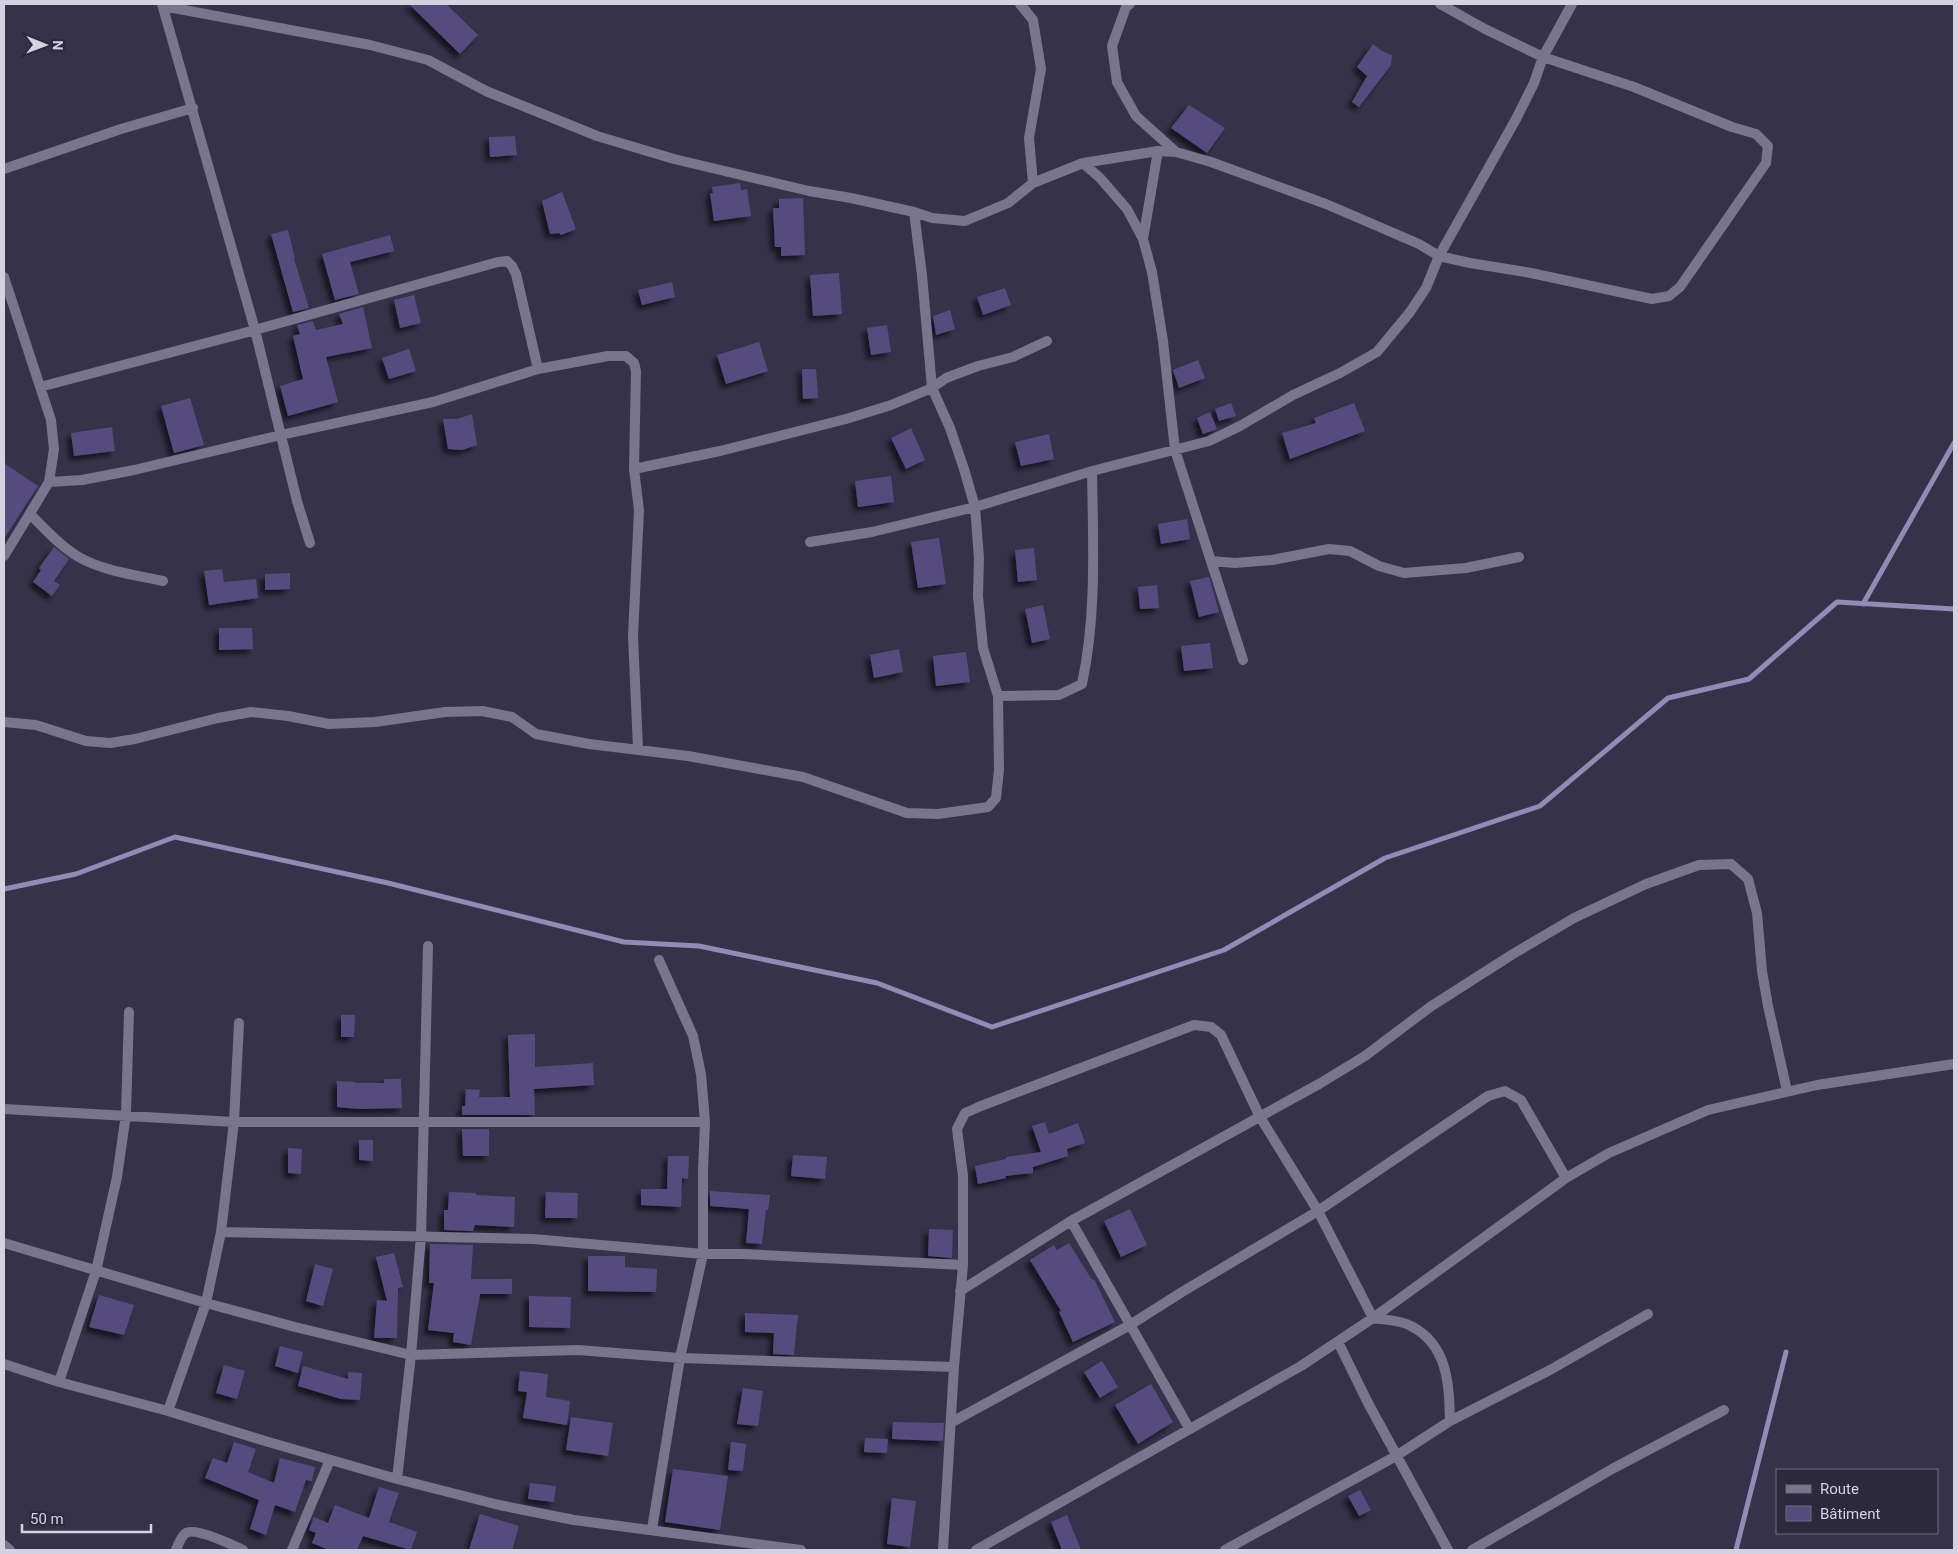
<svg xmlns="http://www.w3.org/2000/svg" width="1958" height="1554" font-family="Roboto,sans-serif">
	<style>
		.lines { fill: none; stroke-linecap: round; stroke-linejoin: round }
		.stream { stroke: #938bb5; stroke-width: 5 }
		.building { fill: #564b7f; filter: url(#shadow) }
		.minor { stroke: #79758e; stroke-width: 10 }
	</style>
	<defs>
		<filter id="shadow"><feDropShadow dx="-4.5" dy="4.5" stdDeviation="2.5" flood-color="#0009"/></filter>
	</defs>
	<rect width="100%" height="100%" fill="#363249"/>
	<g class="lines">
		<!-- stream -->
		<path class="stream" d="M1863 604 1954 443
			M4 889 76 874 175 837 388 883 624 942 699 946 877 983 992 1027 1224 950 1385 858 1540 806 1668 698 1749 679 1837 602 1954 609
			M1736 1550 1786 1352"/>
	</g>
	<!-- building -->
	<path class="building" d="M409 4H446L478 35 460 54Z
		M1373 44 1382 51 1392 55 1391 65 1359 107 1352 102 1367 76 1357 67Z
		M1189 105 1225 128 1207 153 1171 128Z
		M515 136 517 155 490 157 489 137Z
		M740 183 741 190 747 189 751 216 714 221 710 193H713L712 187Z
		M562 192 576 229 561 235 559 233 550 234 542 201Z
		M803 198 805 255 781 256V247H775L773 208H779V199Z
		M288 230 295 258 294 259 309 308 293 312 271 234Z
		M390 235 394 251 350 262 359 294 335 300 322 254Z
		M839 273 842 314 813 316 810 275Z
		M672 282 675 297 642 305 638 290Z
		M1005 288 1011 305 983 315 977 297Z
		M414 295 421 323 400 328 394 300Z
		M363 307 372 348 326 357 338 402 288 416 280 386 303 379 293 336 300 334 297 325 313 321 316 330 343 324 339 314Z
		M950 310 955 329 936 335 933 316Z
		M887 325 891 352 871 355 867 328Z
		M759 342 768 371 726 384 717 355Z
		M409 349 416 371 389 379 382 358Z
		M1198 360 1205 378 1179 388 1173 370Z
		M802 369H816L818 398 803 399Z
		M190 398 204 445 174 453 161 406Z
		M1231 403 1236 416 1219 421 1215 409Z
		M1354 403 1365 431 1290 459 1282 433 1316 423 1314 418Z
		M1210 412 1217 429 1203 434 1197 418Z
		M472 414 477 445 462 450 448 449 443 419H457Z
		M112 427 115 451 74 456 71 433Z
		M911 428 925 460 906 469 891 438Z
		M1049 434 1054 459 1021 466 1015 442Z
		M4 463 38 486 4 539Z
		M891 476 894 502 858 507 855 481Z
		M1187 519 1190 539 1161 544 1158 524Z
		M939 538 946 584 918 588 911 542Z
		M54 547 69 559 54 581 60 585 52 596 33 582 41 570 39 568Z
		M1034 548 1037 580 1018 582 1015 550Z
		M222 569 224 582 256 579 258 598 209 605 204 571Z
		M290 573V589L265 590V574Z
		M1209 577 1219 612 1199 617 1190 581Z
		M1157 585 1159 608 1140 609 1138 587Z
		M1043 605 1050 639 1032 643 1025 609Z
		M219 628H252L253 649 219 650Z
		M1210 643 1213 668 1184 671 1181 646Z
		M899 649 903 672 874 678 870 655Z
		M966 652 970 682 936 686 933 656Z
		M341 1015H355L354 1037H341Z
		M535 1034V1067L593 1063 594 1085 534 1089 535 1115H462V1106H465L466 1089 480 1090 479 1097H510L508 1035Z
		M384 1079H401L402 1108 359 1109 337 1107V1081L355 1082V1083H384Z
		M1045 1122 1049 1134 1078 1123 1085 1143 1067 1149 1068 1156 1033 1167V1173L1005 1176 1006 1178 978 1184 975 1166 1006 1159V1157L1041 1152 1032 1126Z
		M462 1129H489V1156H463Z
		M359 1140H373V1161L359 1160Z
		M288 1148 302 1149 301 1174 288 1173Z
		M793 1155 827 1157 825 1179 791 1176Z
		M668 1156H689L688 1179 682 1178 681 1207 641 1205V1189H667Z
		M710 1191 770 1195 768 1210H766L762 1244 746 1243 749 1209 710 1206Z
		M449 1192 476 1193V1195L515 1197 514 1227 475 1225 473 1231 444 1230V1210H448Z
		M546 1192 578 1193 577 1218H545Z
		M1130 1209 1147 1245 1121 1257 1104 1221Z
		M929 1229 953 1230 952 1258 928 1256Z
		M1069 1243 1092 1280 1094 1279 1115 1322 1073 1342 1059 1312 1061 1311 1030 1260 1054 1245 1057 1250Z
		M430 1244 473 1245 471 1279H512V1294H480L471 1345 453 1342 454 1333 428 1330 434 1283H429Z
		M394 1253 403 1287 398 1288 397 1338H374L377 1300 387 1301 376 1257Z
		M588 1256H625V1267L657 1269 656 1292 588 1291Z
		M315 1264 333 1269 323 1306 306 1301Z
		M99 1295 134 1305 124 1335 89 1327Z
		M529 1296 571 1297 570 1328 529 1327Z
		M745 1313 798 1315 794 1355 773 1354 774 1333 745 1332Z
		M280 1346 303 1352 298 1373 275 1366Z
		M1102 1361 1118 1387 1100 1398 1084 1372Z
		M224 1365 245 1371 237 1399 216 1393Z
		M303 1366 348 1379V1372L362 1373 360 1400 341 1399 298 1386Z
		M520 1371 548 1374 546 1397 570 1401 567 1425 523 1418 527 1392 518 1391Z
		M1151 1384 1173 1422 1138 1444 1115 1405Z
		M743 1388 763 1391 758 1426 737 1424Z
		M571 1417 613 1423 608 1456 566 1450Z
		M893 1422 944 1423 943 1441 892 1439Z
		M865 1438 888 1439 887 1453 864 1452Z
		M234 1442 256 1449 248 1472 274 1483 280 1458 315 1467 312 1481 306 1480 295 1512 275 1505 266 1535 250 1529 259 1500 205 1478 213 1458 227 1463Z
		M731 1442 746 1444 743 1471 728 1470Z
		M673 1469 728 1476 720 1530 665 1522Z
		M530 1483 556 1486 554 1502 528 1499Z
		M379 1487 399 1493 389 1522 417 1532 411 1550 363 1536 357 1550H329L312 1543 316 1533 309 1530 314 1517 328 1523 335 1505 369 1518Z
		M1360 1490 1371 1510 1359 1516 1348 1496Z
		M892 1498 916 1501 910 1547 887 1544Z
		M480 1514 519 1526 512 1550H469Z
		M1067 1515 1081 1550H1062L1051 1522Z"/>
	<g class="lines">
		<!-- minor -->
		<path class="minor" d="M162 4 255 330 297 501 310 543
			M1020 4 1033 20 1041 69 1029 138 1033 183
			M1130 4 1126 7 1112 46 1117 82 1136 116 1176 152
			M163 6 370 45 428 60 486 91 597 136 674 159 809 191 851 198 914 212 932 218 965 221 1008 203 1033 183 1083 163 1158 151 1176 152 1211 162 1326 204 1419 244 1439 256 1470 263 1531 273 1652 299 1669 296 1680 287 1766 163 1768 146 1756 134 1732 127 1634 87 1543 57 1572 4
			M1083 163 1100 178 1127 209 1143 239 1152 272 1163 341 1175 450 1243 660
			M4 169 121 129 193 108
			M1143 239 1158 151
			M4 277 51 420 54 449 49 482 4 556
			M40 387 255 330 498 262 507 261 512 266 516 274 538 369
			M634 469 720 451 846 419 891 405 932 388 946 378 978 366 1013 357 1047 341
			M49 482 82 480 134 470 281 435 433 402 538 369 608 356H626L634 363 636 371 634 469 639 510 633 636 638 749
			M30 514C44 528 59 545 77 556 102 571 135 575 163 581
			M810 542 872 532 975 507 1092 471 1209 441 1240 426 1293 395 1340 373 1377 352 1410 312 1426 288 1439 256 1516 119 1534 83 1543 57 1485 29 1440 4
			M1211 561 1235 563 1272 560 1329 549 1350 551 1379 566 1404 573 1466 568 1519 557
			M998 696 1059 695 1082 684C1097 614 1093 541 1092 471
			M4 722 36 725 86 741 110 743 135 739 218 718 251 712 288 716 329 724 375 722 445 712 482 711 512 717 536 734 589 744 688 756 803 777 907 813 938 814 988 807 996 798 999 770 998 696 983 648 978 596 979 558 975 507 964 469 950 428 932 388 922 275 914 212
			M4 1109 234 1122H705
			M1071 1221 1189 1428
			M221 1232 533 1239 703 1254H744L963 1265
			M4 1243 206 1303 295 1327 411 1355 578 1350 680 1358 954 1367
			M960 1291 1071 1221 1319 1084 1365 1056 1430 1007 1513 954 1574 918 1646 884 1699 865 1731 864 1748 879 1757 913 1762 971 1768 1006 1787 1091
			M1338 1342 1368 1403 1448 1550
			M4 1364 59 1382 168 1411 265 1441 397 1479 499 1505 574 1520 801 1550
			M59 1382 96 1271 117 1177 126 1114 129 1012
			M168 1411 206 1303 221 1232 234 1122 239 1023
			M952 1422 1130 1325 1182 1292 1318 1211 1488 1096 1505 1091 1521 1100 1566 1178
			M397 1479 411 1355 421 1236 428 946
			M652 1529 680 1358 703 1254V1170L705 1122 701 1074 693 1036 659 960
			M4 1545 10 1550
			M176 1550C178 1545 181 1536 186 1533 195 1527 233 1545 243 1550
			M292 1550 330 1460
			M943 1550 954 1367 963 1265V1176L957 1129 965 1113 981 1106 1194 1025 1211 1027 1221 1035 1260 1117 1318 1211 1373 1318C1384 1320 1401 1320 1411 1326 1448 1345 1449 1384 1450 1421
			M976 1550 1301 1366 1373 1318 1566 1178 1609 1153 1708 1110 1817 1085 1954 1064
			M1225 1550 1396 1456 1450 1421 1550 1370 1648 1314
			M1472 1550 1612 1469 1724 1410"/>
	</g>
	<!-- border -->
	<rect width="1958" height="1554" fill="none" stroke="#d4d2e0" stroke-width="10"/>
	<!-- legend -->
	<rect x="1776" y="1469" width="162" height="65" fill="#2c283e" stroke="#6f6c7f"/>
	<rect x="1786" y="1485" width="25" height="8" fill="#79758e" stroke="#6f6c7f"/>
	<text x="1820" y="1494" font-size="15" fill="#d4d2e0">Route</text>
	<rect x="1786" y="1506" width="25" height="15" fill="#564b7f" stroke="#6f6c7f"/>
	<text x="1820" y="1519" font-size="15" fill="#d4d2e0">Bâtiment</text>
	<!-- north arrow -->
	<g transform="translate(45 45) rotate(91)" stroke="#2c283e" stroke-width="4" paint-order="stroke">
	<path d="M0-4L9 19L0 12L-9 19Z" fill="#d4d2e0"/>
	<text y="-8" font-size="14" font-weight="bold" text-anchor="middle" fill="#d4d2e0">N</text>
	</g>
	<!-- scale -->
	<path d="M22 1524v8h129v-8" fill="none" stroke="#d4d2e0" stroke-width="2.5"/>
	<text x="30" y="1524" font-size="15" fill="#d4d2e0" stroke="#2c283e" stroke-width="4" paint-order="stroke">50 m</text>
</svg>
